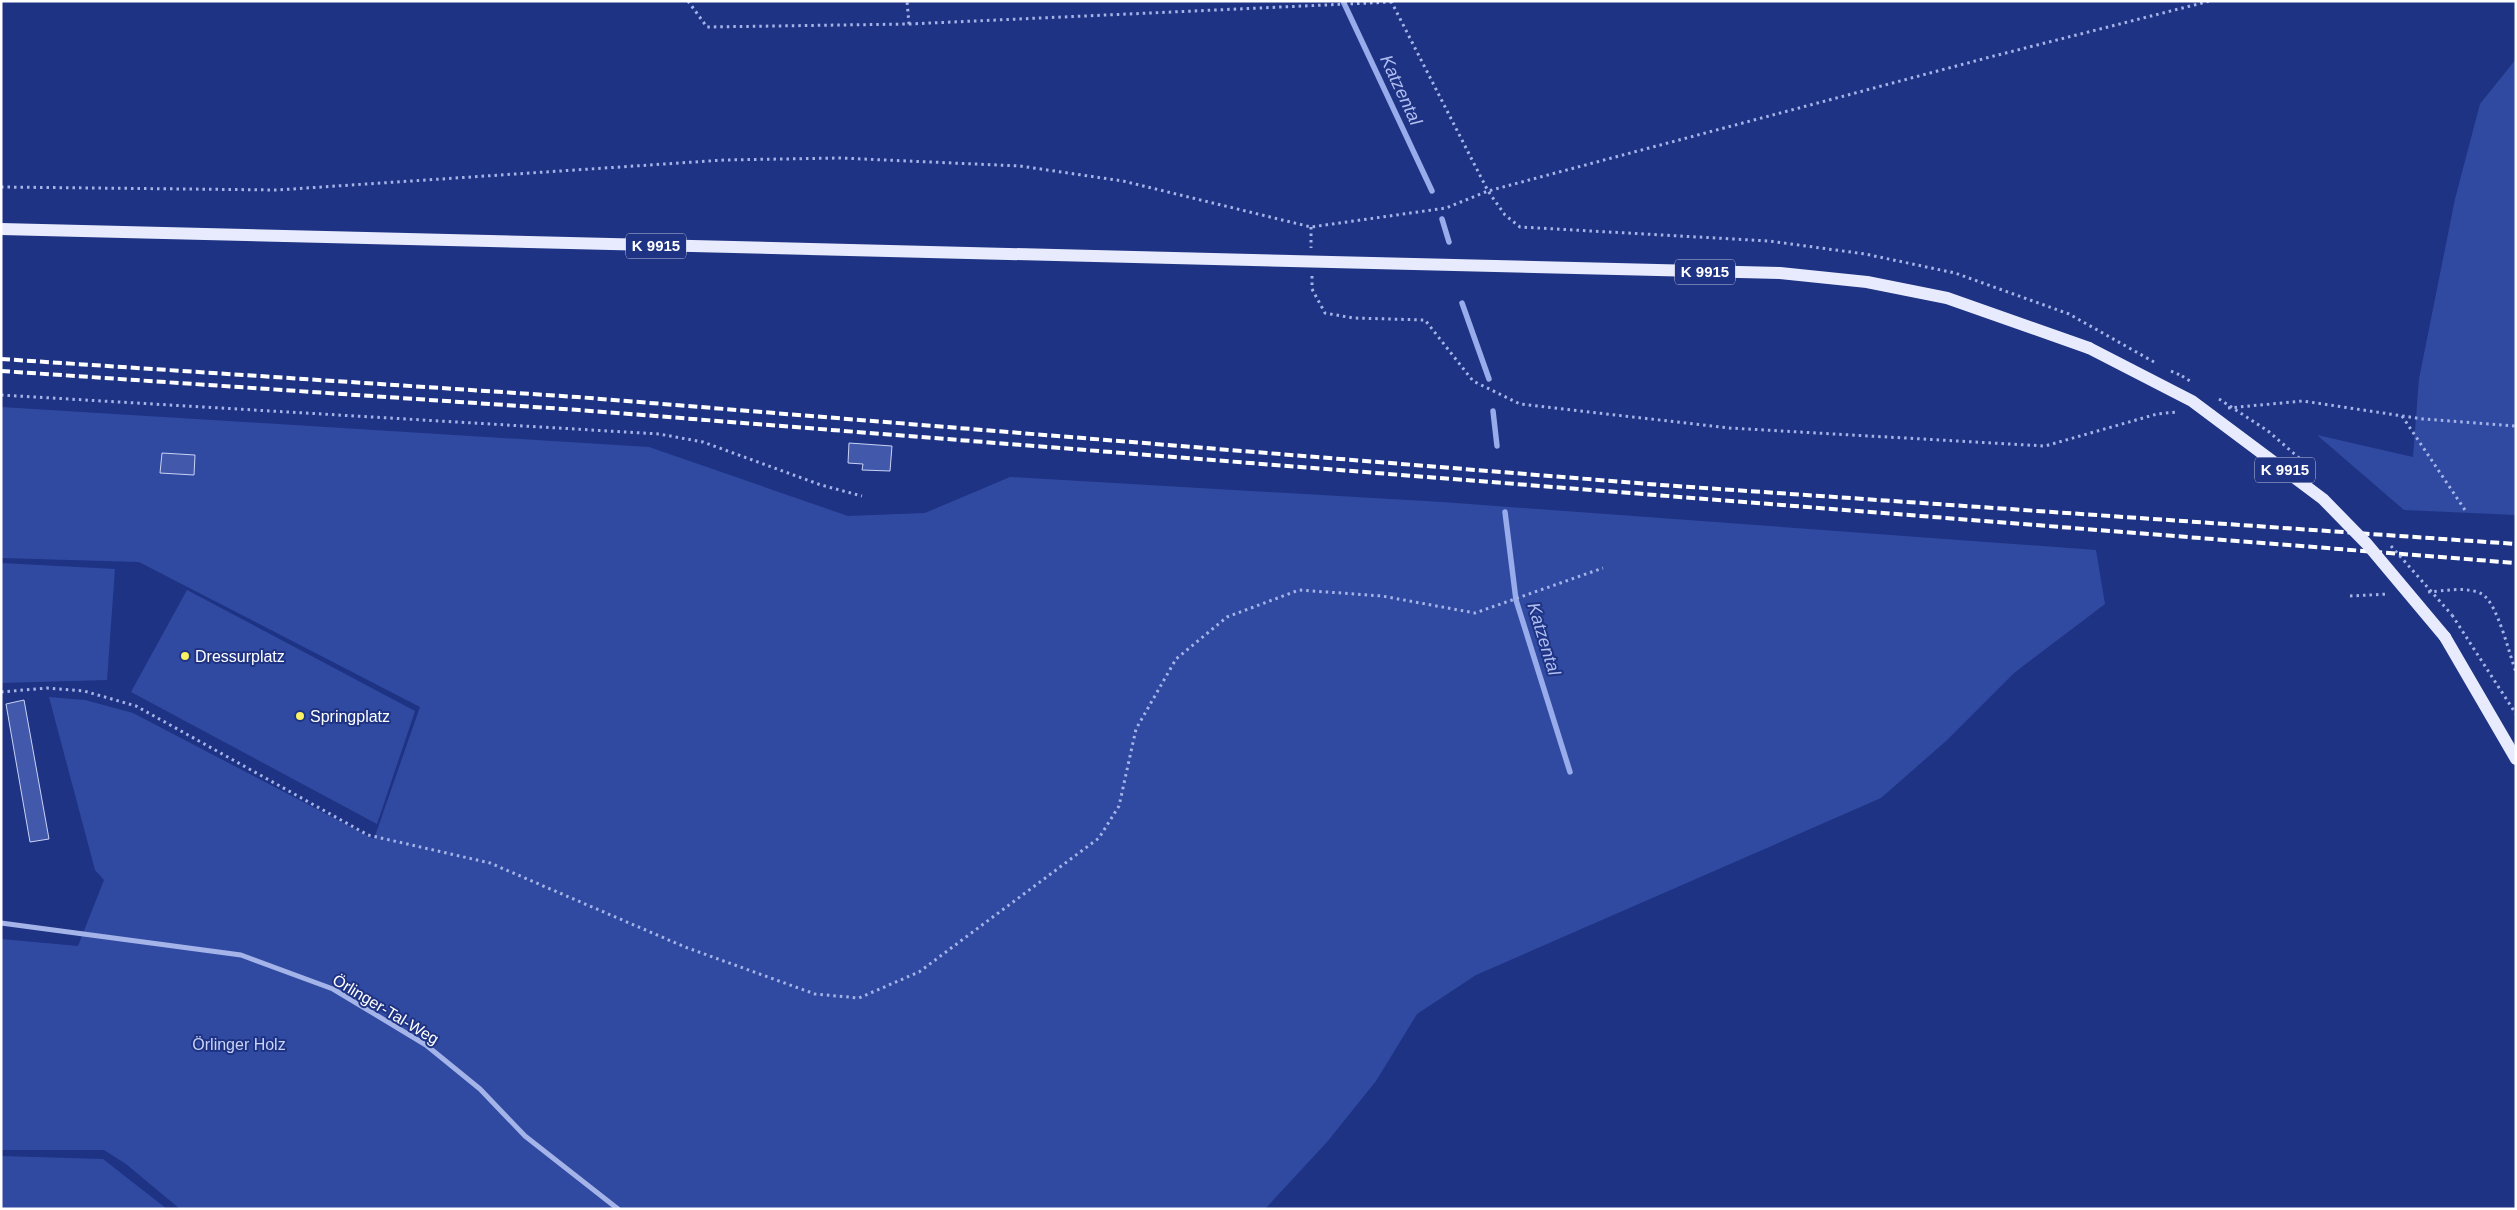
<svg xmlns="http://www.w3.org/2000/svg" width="2517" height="1210" font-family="Helvetica,sans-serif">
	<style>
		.green { fill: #314aa1 }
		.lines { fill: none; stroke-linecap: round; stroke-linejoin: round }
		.stream { stroke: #98abeb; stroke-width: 5.5 }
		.building { fill: #4258aa; stroke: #c9d3f7 }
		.path { stroke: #a4b4e9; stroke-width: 3; stroke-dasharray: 2.5 4; stroke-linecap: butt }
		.minor { stroke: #a4b4e9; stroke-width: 5 }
		.primary { stroke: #e8ebfe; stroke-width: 12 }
		.rail { stroke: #fff; stroke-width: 4; stroke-dasharray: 9 4; stroke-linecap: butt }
		.path-bridge { stroke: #a4b4e9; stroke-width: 3; stroke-dasharray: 2.5 4; stroke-linecap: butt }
		.primary-bridge { stroke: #e8ebfe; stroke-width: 12 }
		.poi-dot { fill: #f9f063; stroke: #1e3383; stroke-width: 2 }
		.labels { text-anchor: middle; stroke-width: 4; stroke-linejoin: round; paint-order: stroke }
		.shield { fill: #1e3383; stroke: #bcc2da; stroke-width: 1 }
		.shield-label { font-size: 15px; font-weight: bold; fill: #fff }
		.poi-label { font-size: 16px; fill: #fff; stroke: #1e3383; text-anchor: start }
		.street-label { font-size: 16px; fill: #fff; stroke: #1e3383 }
		.park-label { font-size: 16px; fill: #c9d3f7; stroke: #1e3383 }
		.water-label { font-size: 18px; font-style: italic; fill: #b0bef1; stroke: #1e3383 }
	</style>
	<rect width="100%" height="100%" fill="#1e3383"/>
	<!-- green -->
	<path class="green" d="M2516 59V515L2404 510 2317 435 2413 457 2419 379 2455 199 2480 104Z
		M1 407 649 447 848 516 925 513 1010 477 1442 502 2096 550 2105 604 2014 673 1946 741 1881 798 1476 975 1417 1014 1376 1081 1327 1142 1265 1209H180L126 1164 104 1150H1V939L78 946 104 880 95 870 49 697 85 700 133 713 374 839 420 707 139 562 1 558Z
		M1 563 115 569 107 680 1 683Z
		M187 590 415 711 377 824 131 692Z
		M1 1156 103 1159 167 1209H1Z"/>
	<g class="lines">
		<!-- stream -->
		<path class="stream" d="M1343 1 1432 191
			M1442 219 1449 242
			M1462 303 1489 379
			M1493 411 1497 446
			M1505 512 1516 600 1570 772"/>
	</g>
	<!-- building -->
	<path class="building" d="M849 443 892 446 890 471 862 470 863 464 848 463Z
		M162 453 195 455 194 475 160 473Z
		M24 700 49 839 30 842 6 704Z"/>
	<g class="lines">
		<!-- path -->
		<path class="path" d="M688 1 707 27 909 24 907 1
			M1391 1 1488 191 1505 215 1520 227 1769 241 1865 254 1955 273 2069 314 2154 362
			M909 24 1391 2
			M1 187 277 190 724 160 840 158 1020 166 1123 181 1311 227 1446 208 1488 191 1990 57 2210 1
			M1311 227V248
			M1312 276V289L1325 313 1353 318 1425 320 1473 381 1520 404 1729 428 2045 446 2157 414 2177 412
			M2171 371 2182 376
			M1 395 659 434 703 442 821 485 862 496
			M2228 408 2303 401 2423 419 2516 426
			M2402 416 2467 513
			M2428 592C2444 591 2467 586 2482 594 2498 604 2509 654 2516 672
			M2350 596 2389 594
			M2452 615 2516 714
			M1 692 47 688 84 691 136 706 368 835 490 863 685 947 815 994 859 998 919 972 1099 838 1119 806 1136 729 1176 659 1227 617 1299 590 1382 596 1475 613 1603 568"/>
		<!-- minor -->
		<path class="minor" d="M1 923 241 955 333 989 426 1045 480 1089 525 1136 618 1209"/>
		<!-- primary -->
		<path class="primary" d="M1 229 1780 273 1867 282 1947 298 2089 348
			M2445 637 2516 759"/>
		<!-- rail -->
		<path class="rail" d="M1 359 577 397 1661 485 2516 544
			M1 371 579 410 2516 563"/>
		<!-- path-bridge -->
		<path class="path-bridge" d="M2182 376 2190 381
			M2219 399 2268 431 2313 470
			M2391 546 2452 615"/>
		<!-- primary-bridge -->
		<path class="primary-bridge" d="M2089 348 2192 401 2323 499 2367 544 2445 637"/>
	</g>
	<!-- markers -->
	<g class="poi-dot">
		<circle cx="185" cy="656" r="5"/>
		<circle cx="300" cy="716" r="5"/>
	</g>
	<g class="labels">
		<!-- shield labels -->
		<g class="shield">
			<rect x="626" y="233.5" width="60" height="25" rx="4"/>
			<rect x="1675" y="259.5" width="60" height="25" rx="4"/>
			<rect x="2255" y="457.5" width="60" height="25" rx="4"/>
		</g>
		<g class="shield-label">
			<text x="656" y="251">K 9915</text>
			<text x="1705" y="277">K 9915</text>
			<text x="2285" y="475">K 9915</text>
		</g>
		<!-- poi labels -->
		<g class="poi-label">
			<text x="195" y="662">Dressurplatz</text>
			<text x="310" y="722">Springplatz</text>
		</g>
		<!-- street labels -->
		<g class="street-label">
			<text transform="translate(386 1009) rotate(31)" y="6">Örlinger-Tal-Weg</text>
		</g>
		<!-- park labels -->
		<g class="park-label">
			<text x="239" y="1050">Örlinger Holz</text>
		</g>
		<!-- water labels -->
		<g class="water-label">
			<text transform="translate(1401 90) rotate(65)" y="6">Katzental</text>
			<text transform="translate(1544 639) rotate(73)" y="6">Katzental</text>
		</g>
	</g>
	<!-- border -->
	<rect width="2517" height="1210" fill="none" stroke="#ffffff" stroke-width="5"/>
</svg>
